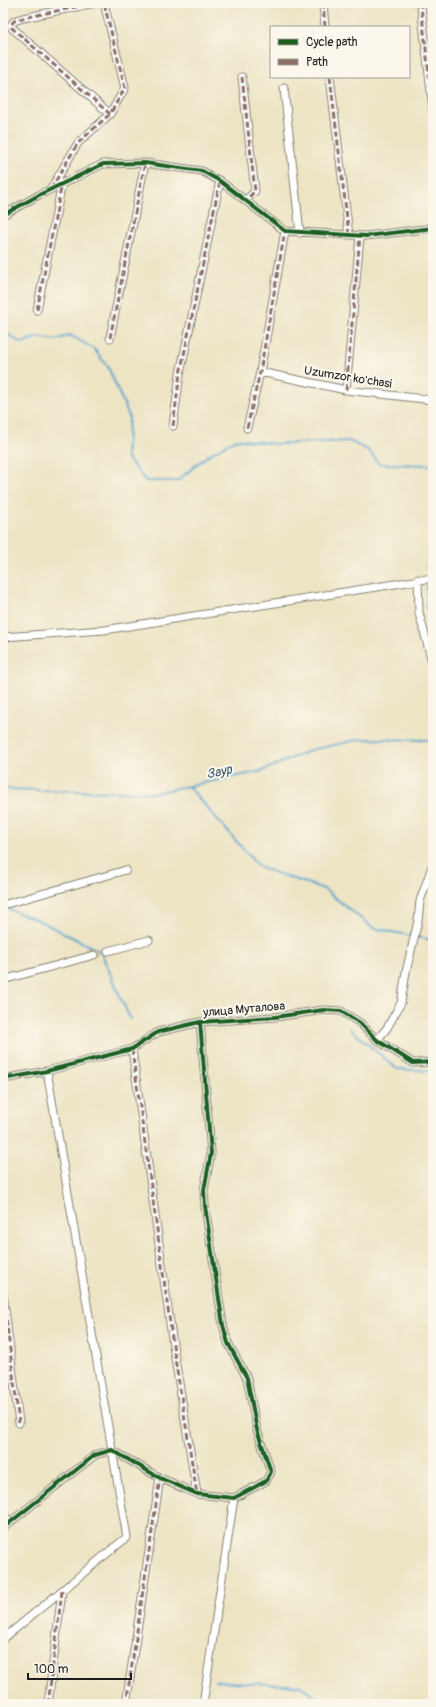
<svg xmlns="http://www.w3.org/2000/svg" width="436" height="1707" font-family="Pangolin,sans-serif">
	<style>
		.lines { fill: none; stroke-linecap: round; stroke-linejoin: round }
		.stream { stroke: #56a3cf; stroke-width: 2 }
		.minor-tunnel { stroke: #c3bca2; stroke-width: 7; stroke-dasharray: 7 3.5; stroke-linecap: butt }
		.minor-casing { stroke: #848070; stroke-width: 9 }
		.minor { stroke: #fff; stroke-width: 7 }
		.quiet { stroke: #8d6e63; stroke-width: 3; stroke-dasharray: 6 3; stroke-linecap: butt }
		.cycleway-casing { stroke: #fbf7ec; stroke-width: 6 }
		.cycleway { stroke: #1b5e20; stroke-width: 4 }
		.labels { text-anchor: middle; stroke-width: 4; stroke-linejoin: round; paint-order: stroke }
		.street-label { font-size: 12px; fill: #1c1c1c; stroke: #fbf7ec }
		.water-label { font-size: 13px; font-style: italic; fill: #36596d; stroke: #fbf7ec }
	</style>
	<rect width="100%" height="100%" fill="#fbf7ec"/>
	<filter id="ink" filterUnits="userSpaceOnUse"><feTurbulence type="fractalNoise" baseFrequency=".025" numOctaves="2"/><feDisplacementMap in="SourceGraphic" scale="8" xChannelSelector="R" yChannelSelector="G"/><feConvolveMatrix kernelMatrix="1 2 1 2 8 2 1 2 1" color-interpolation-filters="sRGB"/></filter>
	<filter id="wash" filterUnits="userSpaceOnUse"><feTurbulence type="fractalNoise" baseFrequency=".012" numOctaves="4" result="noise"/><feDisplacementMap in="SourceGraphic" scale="16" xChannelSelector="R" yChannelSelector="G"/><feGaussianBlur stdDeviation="0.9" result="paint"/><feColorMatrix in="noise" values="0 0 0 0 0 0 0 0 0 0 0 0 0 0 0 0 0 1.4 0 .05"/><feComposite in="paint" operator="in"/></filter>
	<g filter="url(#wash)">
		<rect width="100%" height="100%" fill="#ede4c4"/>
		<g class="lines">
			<!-- stream -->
			<path class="stream" d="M3 331 21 343 38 337 56 340 70 335 94 349 108 367 129 416 126 457 146 481H177L207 456 236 439 276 444 349 441 368 450 379 464 433 465
				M427 569 433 523
				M427 584V609L433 621
				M188 786 259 867 324 889 373 928 412 936
				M3 789 154 793 262 771 311 750 362 739 433 740
				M3 907 38 920 101 952 130 1019
				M416 937 433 940
				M350 1029 397 1069 433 1071
				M215 1681 301 1686 325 1704"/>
		</g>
	</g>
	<g filter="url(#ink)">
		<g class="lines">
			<!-- minor-tunnel -->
			<path class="minor-tunnel" d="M94 955 108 951"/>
			<!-- minor casing -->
			<g class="minor-casing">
				<path id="minor" d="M95 3 23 18 14 21 11 25 12 28 110 114
					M323 3 325 27
					M418 3 421 6 433 109
					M242 77 255 191 246 200
					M330 77 349 235
					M284 88 300 233
					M51 189 78 143 110 114 125 88 104 3
					M3 215 39 195 103 164 145 163 202 171 220 181 285 231 366 236 433 228
					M37 310 62 183
					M110 338 145 163
					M260 372 346 390 433 400
					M346 390 360 236
					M173 426 180 374 220 181
					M247 428 260 372 285 231
					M418 579 419 613 433 665
					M3 637 104 630 433 578
					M6 904 126 870
					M108 951 149 940
					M3 980 94 955
					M377 1040 387 1028 401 1003 406 972 418 921 420 901 433 864
					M132 1049 174 1352 197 1494
					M3 1079 47 1071 132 1049 158 1032 200 1022 275 1017 323 1010 341 1011 360 1023 377 1040 413 1063 433 1062
					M3 1293 19 1423
					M3 1514 10 1522
					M3 1528 95 1455 112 1450 160 1478 197 1494 234 1498 266 1481 271 1472 257 1430 247 1378 228 1343 223 1325 205 1206 204 1190 211 1153 200 1022
					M3 1639 127 1537 47 1071
					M48 1704 62 1591
					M126 1704 160 1478
					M203 1704 234 1498"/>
			</g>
			<!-- minor -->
			<use href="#minor" class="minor"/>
			<!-- quiet -->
			<path class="quiet" d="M95 3 23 18 14 21 11 25 12 28 110 114
				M323 3 325 27
				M418 3 421 6 433 109
				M242 77 255 191 246 200
				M330 77 349 235
				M51 189 78 143 110 114 125 88 104 3
				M37 310 62 183
				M110 338 145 163
				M346 390 360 236
				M432 400 433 394
				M173 426 180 374 220 181
				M247 428 260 372 285 231
				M132 1049 174 1352 197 1494
				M3 1293 19 1423
				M3 1514 10 1522
				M48 1704 62 1591
				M126 1704 160 1478"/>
			<!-- cycleway casing -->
			<g class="cycleway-casing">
				<path id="cycleway" d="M3 215 39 195 103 164 145 163 202 171 220 181 285 231 366 236 433 228
					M3 1079 47 1071 132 1049 158 1032 200 1022 275 1017 323 1010 341 1011 360 1023 377 1040 413 1063 433 1062
					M3 1528 95 1455 112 1450 160 1478 197 1494 234 1498 266 1481 271 1472 257 1430 247 1378 228 1343 223 1325 205 1206 204 1190 211 1153 200 1022"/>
			</g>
			<!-- cycleway -->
			<use href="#cycleway" class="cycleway"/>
		</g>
	</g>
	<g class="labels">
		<!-- street labels -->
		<g class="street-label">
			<text transform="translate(348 377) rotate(9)" y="4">Uzumzor ko'chasi</text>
			<text transform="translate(244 1009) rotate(-5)" y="4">улица Муталова</text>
		</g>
		<!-- water labels -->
		<g class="water-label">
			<text transform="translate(219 771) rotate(-12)" y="5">Заур</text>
		</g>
	</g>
	<!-- margin -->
	<rect width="436" height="1707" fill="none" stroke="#fbf7ec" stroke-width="16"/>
	<!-- legend -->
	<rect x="270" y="26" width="140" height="52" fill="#fbf7ec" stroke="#a29f99"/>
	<rect x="278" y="39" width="20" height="6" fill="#1b5e20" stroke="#a29f99"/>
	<text x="306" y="46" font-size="12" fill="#1c1c1c">Cycle path</text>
	<rect x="278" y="59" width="20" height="6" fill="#8d6e63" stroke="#a29f99"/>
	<text x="306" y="66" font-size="12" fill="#1c1c1c">Path</text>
	<!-- scale -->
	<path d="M28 1673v6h103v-6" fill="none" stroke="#1c1c1c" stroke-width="2"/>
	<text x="34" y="1673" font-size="12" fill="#1c1c1c" stroke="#fbf7ec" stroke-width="3" paint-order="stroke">100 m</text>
</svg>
